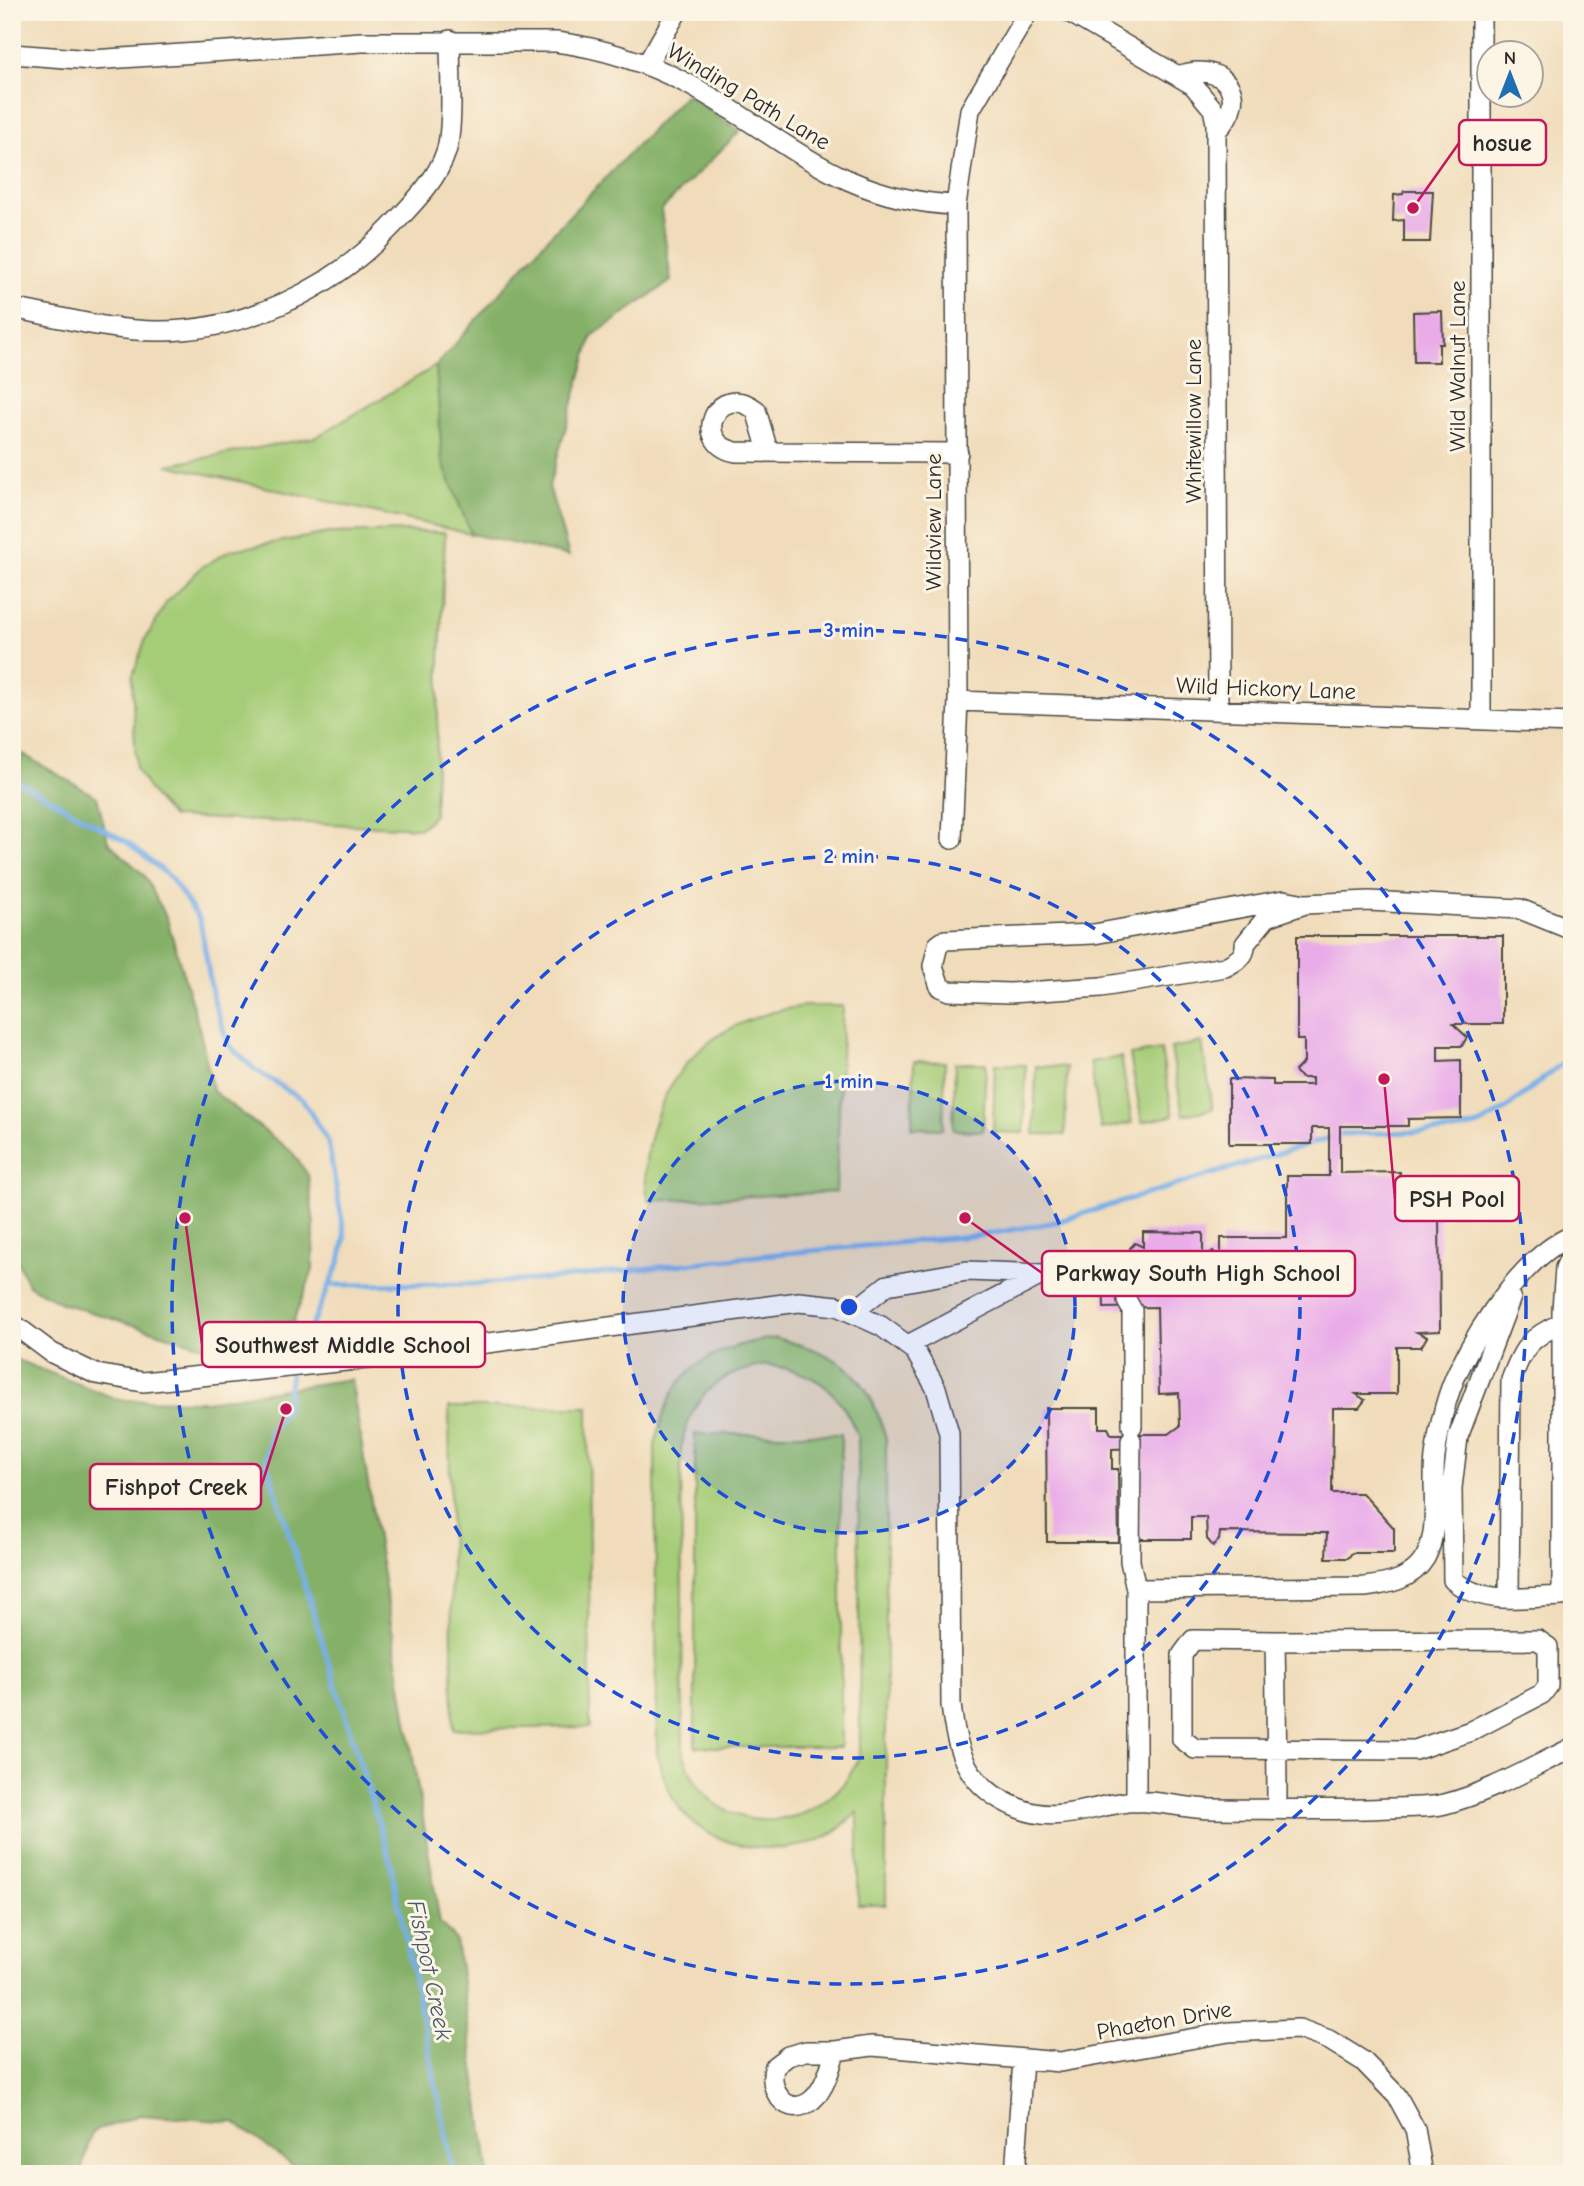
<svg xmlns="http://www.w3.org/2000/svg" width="1584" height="2186" font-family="'Comic Neue',sans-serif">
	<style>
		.green { fill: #a5cc77; stroke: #687c51; stroke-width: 2; fill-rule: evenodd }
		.forest { fill: #84b068; stroke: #586e4a; stroke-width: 2 }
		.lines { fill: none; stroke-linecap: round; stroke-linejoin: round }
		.stream { stroke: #78afe7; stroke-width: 5 }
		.building { fill: #e9ace9 }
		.minor-tunnel { stroke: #c9b99d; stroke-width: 19; stroke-dasharray: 19 10; stroke-linecap: butt }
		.minor-casing { stroke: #494640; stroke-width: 22 }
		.minor { stroke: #fff; stroke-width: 19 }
		.ring { fill: none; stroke: #1d4ed8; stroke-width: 3.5; stroke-dasharray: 12 9 }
		.labels { text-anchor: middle; stroke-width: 6; stroke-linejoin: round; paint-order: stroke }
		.street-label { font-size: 23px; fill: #2b2b2b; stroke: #fcf5e5 }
		.water-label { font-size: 24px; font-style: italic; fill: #46596d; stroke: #fcf5e5 }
		.centre { fill: #1d4ed8; stroke: #fcf5e5; stroke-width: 3.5 }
		.ring-label { font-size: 21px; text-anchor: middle; font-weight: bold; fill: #1d4ed8; stroke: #fcf5e5; stroke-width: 6; stroke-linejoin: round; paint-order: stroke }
		.leader { fill: none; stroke: #c2185b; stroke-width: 2.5 }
		.callout-dot { fill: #c2185b; stroke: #fcf5e5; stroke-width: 2.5 }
		.callout { fill: #fcf5e5; stroke: #c2185b; stroke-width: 2.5 }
		.callout-label { font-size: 24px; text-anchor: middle; font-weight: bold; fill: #2b2b2b }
	</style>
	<rect width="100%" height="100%" fill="#fcf5e5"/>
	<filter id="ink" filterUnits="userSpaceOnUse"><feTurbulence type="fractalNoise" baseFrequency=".0143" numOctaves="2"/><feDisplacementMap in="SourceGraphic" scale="14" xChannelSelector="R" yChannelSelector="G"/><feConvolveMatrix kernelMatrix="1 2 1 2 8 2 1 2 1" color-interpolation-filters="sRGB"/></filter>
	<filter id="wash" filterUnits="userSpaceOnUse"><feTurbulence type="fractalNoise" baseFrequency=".00686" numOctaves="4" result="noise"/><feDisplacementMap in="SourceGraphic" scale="28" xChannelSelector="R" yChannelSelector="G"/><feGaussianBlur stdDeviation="1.57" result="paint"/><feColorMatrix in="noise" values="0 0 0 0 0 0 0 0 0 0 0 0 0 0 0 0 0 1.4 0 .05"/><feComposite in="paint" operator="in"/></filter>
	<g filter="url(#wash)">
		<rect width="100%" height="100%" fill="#f0dcba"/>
		<!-- green -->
		<path class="green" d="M436 366 442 461 471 534 167 465 316 437Z
			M406 531 445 533 434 815 421 828 172 817 153 796 136 769 132 678 145 640 166 603 202 567 231 550 330 533Z
			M804 1006H843L836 1192 649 1201C642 1176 646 1152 653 1127 675 1053 730 1016 804 1006Z
			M1202 1042 1213 1109 1183 1115 1171 1048Z
			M1161 1050 1173 1116 1142 1122 1130 1055Z
			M1121 1057 1132 1123 1101 1129 1090 1062Z
			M914 1061 945 1062 943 1129 912 1128Z
			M955 1063H986L983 1131 953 1130Z
			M995 1064 1026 1065 1024 1133 993 1132Z
			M1036 1066 1067 1067 1065 1135 1034 1134Z
			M776 1338C842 1355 867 1371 886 1439V1905H858V1812C846 1822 835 1834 819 1840 778 1856 719 1849 687 1817 670 1800 663 1776 657 1754L655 1445C659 1431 662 1416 668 1403 686 1358 733 1343 776 1338ZM767 1365C817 1372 840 1390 858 1437L860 1754C828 1841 704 1845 683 1750L681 1447C692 1396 715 1373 767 1365Z
			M449 1407H588L590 1727 453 1729Z
			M695 1434H841V1747H695Z"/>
		<!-- forest -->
		<path class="forest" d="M686 94 740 131 661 210 671 281 592 336 549 486 569 556 471 534 442 461 436 366 547 239Z
			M12 748 97 797 108 842 144 875 167 919 200 1031 213 1091 292 1152 308 1175 314 1225 313 1270 286 1341 232 1355 61 1303 28 1285 12 1249Z
			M12 1358 119 1400 205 1401 351 1379 440 1923 456 1940 489 2174H304L234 2122 140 2115 92 2132 80 2174H12Z"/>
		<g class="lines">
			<!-- stream -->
			<path class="stream" d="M12 778 127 842 170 877 200 920 213 998 228 1044 254 1069 303 1100 328 1142 345 1237 340 1261 295 1363
				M330 1285 474 1284 560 1278 766 1255 983 1235 1056 1222 1342 1134 1454 1131 1479 1125 1507 1108 1572 1055
				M291 1372 286 1409 271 1430 266 1460 389 1857 454 2174"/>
		</g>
		<g id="blocks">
			<!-- building -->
			<path class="building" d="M1404 191H1433L1430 242H1404V220L1393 221 1394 195 1403 194Z
				M1442 311 1443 344H1439V362H1414L1413 312Z
				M1297 936H1503V1024H1453L1467 1037 1462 1046H1438V1061L1461 1060V1118L1408 1119V1126H1340V1173L1400 1172V1211H1439L1440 1331 1417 1332 1427 1337 1421 1347H1397V1394H1356L1365 1400 1359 1408H1333L1332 1493H1362L1394 1528V1553H1352L1348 1558H1326L1327 1533 1220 1532 1219 1540 1213 1546 1207 1539 1206 1517H1191V1539H1139V1448L1112 1449V1469H1118L1119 1542H1047L1046 1408H1099V1428H1108L1111 1434H1169L1180 1426 1179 1393 1159 1394 1157 1307 1104 1308 1103 1265H1126L1131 1271 1130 1248 1135 1243 1143 1247V1232L1203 1233V1259L1213 1251 1221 1261V1238H1287V1176H1329V1128H1312V1144H1229V1079L1273 1080V1085H1312V1078H1301L1295 1071 1304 1062V1040H1297Z"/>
		</g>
	</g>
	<g filter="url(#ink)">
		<use href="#blocks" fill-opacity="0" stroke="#494640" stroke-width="2"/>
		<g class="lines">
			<!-- minor-tunnel -->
			<path class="minor-tunnel" d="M1099 1280 1122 1293 1127 1301"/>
			<!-- minor casing -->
			<g class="minor-casing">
				<path id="minor" d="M1069 12 1193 85 1213 109 1216 123 1218 710
					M1481 12V720
					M12 54 92 60 362 42H556C603 48 646 62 688 84 784 136 837 200 956 205L970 110 1028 12
					M647 64 677 12
					M1178 76C1222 60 1253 95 1216 131
					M12 308C60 317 110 331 159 331 245 331 331 290 390 228 411 205 436 182 446 152 454 127 450 69 450 40
					M768 451 756 410C717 380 690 443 736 452L958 453
					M958 701 1572 723
					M952 839 958 701 956 205
					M1305 904 1267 917 1245 944C1246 957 1236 961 1225 967L1101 987 1010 993 949 991 940 987 933 966 938 945 945 940 1094 934 1284 900 1305 904 1369 901 1520 909 1572 930
					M1043 1274H1075L1099 1280
					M1511 1297 1458 1437 1452 1488 1453 1580C1483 1606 1526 1597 1562 1596V1310L1565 1268 1572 1253
					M1127 1301 1132 1310V1426
					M852 1313 887 1285 967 1271 1043 1274 908 1345
					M12 1323 52 1353 96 1374 143 1382 366 1359 799 1302 837 1306 881 1326 915 1351 936 1388 949 1433 951 1704C956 1753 968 1788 1018 1808 1057 1824 1088 1807 1127 1802 1156 1799 1183 1809 1212 1809 1272 1809 1332 1811 1392 1808 1409 1807 1429 1808 1445 1804 1491 1792 1530 1768 1572 1748
					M1131 1440 1130 1561 1136 1589
					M1509 1597 1511 1380C1523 1347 1530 1337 1562 1323
					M1275 1641 1538 1640 1548 1647V1686L1542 1694 1471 1731 1415 1750 1195 1749 1182 1739V1655L1193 1640 1275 1641C1276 1697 1277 1753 1277 1809
					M1136 1802V1589L1365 1587C1388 1584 1412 1580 1425 1558 1441 1529 1431 1488 1435 1457 1439 1427 1446 1395 1459 1369 1480 1325 1526 1254 1572 1236
					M835 2051C831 2067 825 2089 812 2100 787 2120 766 2089 775 2066L788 2056 806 2051H835L872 2046 1060 2062 1229 2032 1299 2029 1329 2040 1363 2061 1397 2096 1415 2129 1423 2174
					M1015 2174 1023 2060"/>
			</g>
			<!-- minor -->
			<use href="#minor" class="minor"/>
		</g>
	</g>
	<!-- distance rings -->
	<circle cx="849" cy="1307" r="226" fill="#1d4ed8" fill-opacity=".12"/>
	<g class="ring">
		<circle cx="849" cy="1307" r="226"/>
		<circle cx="849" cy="1307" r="451"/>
		<circle cx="849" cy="1307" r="677"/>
	</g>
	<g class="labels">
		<!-- street labels -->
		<g class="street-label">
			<text transform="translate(749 96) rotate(31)" y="8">Winding Path Lane</text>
			<text transform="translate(1457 366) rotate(-90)" y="8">Wild Walnut Lane</text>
			<text transform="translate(1193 421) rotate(-90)" y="8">Whitewillow Lane</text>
			<text transform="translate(933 522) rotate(-90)" y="8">Wildview Lane</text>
			<text transform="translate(1266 688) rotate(2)" y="8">Wild Hickory Lane</text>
			<text transform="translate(1164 2020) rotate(-10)" y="8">Phaeton Drive</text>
		</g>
		<!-- water labels -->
		<g class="water-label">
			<text transform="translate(430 1970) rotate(78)" y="8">Fishpot Creek</text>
		</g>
	</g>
	<circle cx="849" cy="1307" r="10" class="centre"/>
	<g class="ring-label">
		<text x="849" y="637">3 min</text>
		<text x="849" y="863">2 min</text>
		<text x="849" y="1088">1 min</text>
	</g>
	<!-- callouts -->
	<path class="leader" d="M1413 208L1459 143M1384 1079L1395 1199M965 1218L1042 1273M185 1218L202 1344M286 1409L261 1487"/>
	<g class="callout-dot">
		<circle cx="1413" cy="208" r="7"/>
		<circle cx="1384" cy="1079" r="7"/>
		<circle cx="965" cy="1218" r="7"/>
		<circle cx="185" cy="1218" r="7"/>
		<circle cx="286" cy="1409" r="7"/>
	</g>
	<g class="callout">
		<rect x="1459" y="120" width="87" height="45" rx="7"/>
		<rect x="1395" y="1176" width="124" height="45" rx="7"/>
		<rect x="1042" y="1251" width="313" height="45" rx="7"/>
		<rect x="202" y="1322" width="283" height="45" rx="7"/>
		<rect x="90" y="1464" width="171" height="45" rx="7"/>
	</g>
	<g class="callout-label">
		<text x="1502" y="151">hosue</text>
		<text x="1457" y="1207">PSH Pool</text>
		<text x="1198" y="1281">Parkway South High School</text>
		<text x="343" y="1353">Southwest Middle School</text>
		<text x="176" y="1495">Fishpot Creek</text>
	</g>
	<!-- margin -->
	<rect width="1584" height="2186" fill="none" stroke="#fcf5e5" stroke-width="42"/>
	<!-- north arrow -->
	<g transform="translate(1510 74)"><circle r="33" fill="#fcf5e5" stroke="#a8a49b" stroke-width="2"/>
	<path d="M0-5L12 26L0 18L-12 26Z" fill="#1f6fb2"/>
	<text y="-10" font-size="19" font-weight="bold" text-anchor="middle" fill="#2b2b2b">N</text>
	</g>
</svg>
